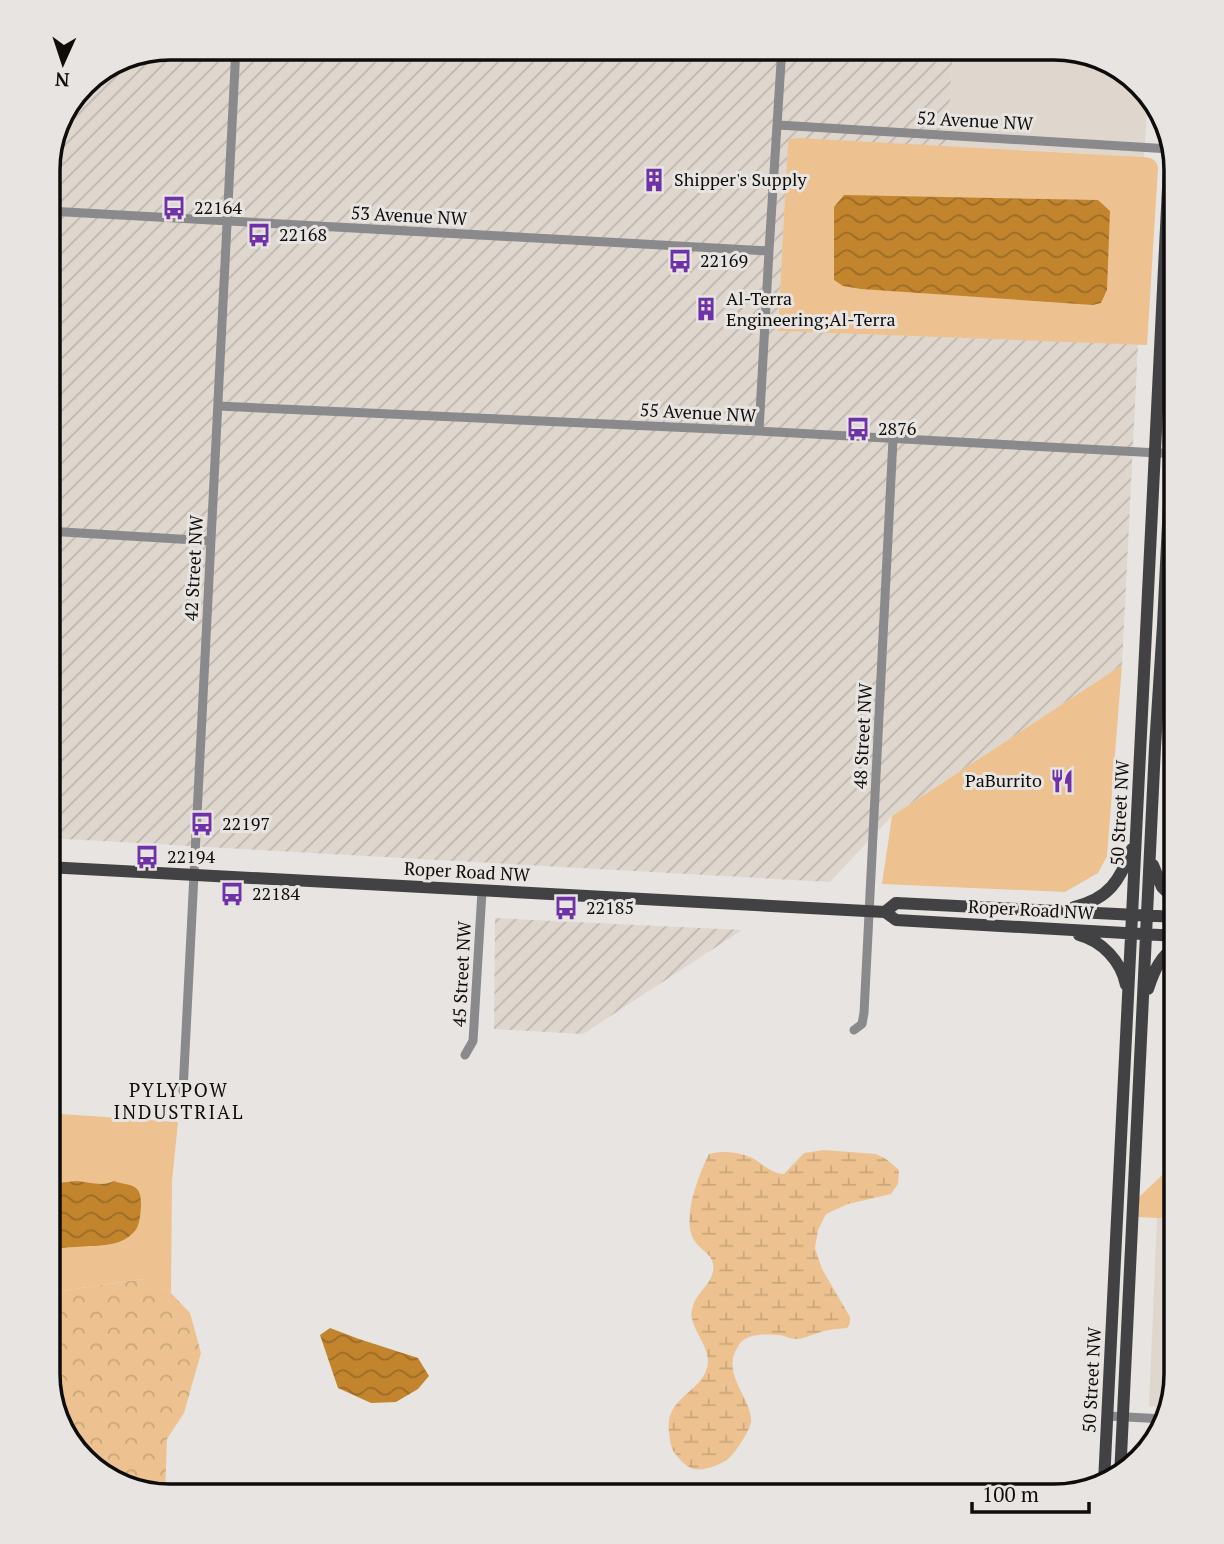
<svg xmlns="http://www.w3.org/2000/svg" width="1224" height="1544" font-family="'PT Serif',serif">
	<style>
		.built { fill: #dfd7ce }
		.industrial { fill: url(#industrial-furrows) }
		.green { fill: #edc290 }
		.forest { fill: url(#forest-crowns) }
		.wetland { fill: url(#wetland-marsh) }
		.water { fill: url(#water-waves) }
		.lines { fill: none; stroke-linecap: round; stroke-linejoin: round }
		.minor { stroke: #8a898b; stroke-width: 9 }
		.major { stroke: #424143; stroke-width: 12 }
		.labels { text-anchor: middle; stroke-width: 6; stroke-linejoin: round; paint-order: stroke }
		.street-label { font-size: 18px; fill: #0e0d0c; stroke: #e7e4e1 }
		.poi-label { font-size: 18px; fill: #0e0d0c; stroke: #e7e4e1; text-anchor: start }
		.neighbourhood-label { font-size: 19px; letter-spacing: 2px; fill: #0e0d0c; stroke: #e7e4e1 }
		.rim { fill: none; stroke: #0e0d0c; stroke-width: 3.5 }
	</style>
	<defs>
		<pattern id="industrial-furrows" width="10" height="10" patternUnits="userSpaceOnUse" patternTransform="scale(1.75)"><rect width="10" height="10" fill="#dfd7ce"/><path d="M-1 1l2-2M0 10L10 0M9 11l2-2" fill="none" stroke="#beb7b0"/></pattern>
		<pattern id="forest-crowns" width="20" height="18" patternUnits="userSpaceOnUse" patternTransform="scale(1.75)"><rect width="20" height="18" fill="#edc290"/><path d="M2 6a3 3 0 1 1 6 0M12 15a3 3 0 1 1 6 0" fill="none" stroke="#caa67b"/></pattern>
		<pattern id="wetland-marsh" width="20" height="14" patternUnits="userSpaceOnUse" patternTransform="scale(1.75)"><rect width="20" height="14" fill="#edc290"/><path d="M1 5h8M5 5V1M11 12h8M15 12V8" fill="none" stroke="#caa67b"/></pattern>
		<pattern id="water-waves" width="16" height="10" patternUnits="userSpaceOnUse" patternTransform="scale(1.75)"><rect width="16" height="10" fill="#c2852e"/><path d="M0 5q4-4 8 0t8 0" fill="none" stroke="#9c6b26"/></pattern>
	</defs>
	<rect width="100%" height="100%" fill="#e7e4e1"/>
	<!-- built -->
	<path class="built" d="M953 47H1062L1115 64 1148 95 1144 157 947 146Z
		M1157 1218 1177 1219V1374L1168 1407 1149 1406Z"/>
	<!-- industrial -->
	<path class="industrial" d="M170 47H953L947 146 788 141 779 331 1138 344 1122 665 892 816 830 882 47 838 48 162 60 116 89 78Z
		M1175 736H1177V881L1173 879 1169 848Z
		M495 918 742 930 583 1034 494 1029Z"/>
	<!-- green -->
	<path class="green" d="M800 138 1144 157C1152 158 1157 160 1158 168L1147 345 778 331 788 141 790 139Z
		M1122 665 1107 856 1098 873 1065 892 882 884 892 816Z
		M47 1113 178 1122 172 1181 171 1293 142 1279 47 1293Z
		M1177 1161V1219L1138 1217 1139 1197Z"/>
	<!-- forest -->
	<path class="forest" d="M143 1279 171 1293 190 1313 201 1353 184 1413 167 1439 165 1496 109 1480 68 1442 47 1374V1293Z"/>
	<!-- wetland -->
	<path class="wetland" d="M824 1150 876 1154 886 1159 899 1170 898 1184 891 1194 848 1204 826 1214 818 1230 815 1248 822 1269 850 1317V1323L847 1328C838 1329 830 1329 821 1332 813 1334 804 1339 796 1339 791 1339 785 1336 780 1335 768 1334 749 1333 740 1343 739 1344 736 1351 735 1352 724 1377 753 1401 751 1422 749 1432 736 1452 729 1458 721 1465 704 1471 694 1469 686 1467 679 1459 674 1452 670 1446 670 1439 669 1432 664 1395 707 1392 708 1361 708 1342 686 1325 693 1306 697 1291 716 1282 713 1264 712 1254 699 1249 694 1240 681 1219 699 1174 709 1154 722 1150 741 1152 754 1159 764 1165 771 1173 784 1174L804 1153Z"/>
	<!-- water -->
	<path class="water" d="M844 195 1098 200 1110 211 1107 290 1101 303 1093 305 861 289 843 286 834 280V207Z
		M77 1181C89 1182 103 1187 114 1181 131 1187 142 1182 141 1207 140 1215 140 1227 133 1233 119 1248 94 1245 75 1247 66 1247 57 1249 47 1248V1184Z
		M330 1328 359 1339 418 1358 429 1376 418 1389 396 1402 371 1403 338 1388 320 1335Z"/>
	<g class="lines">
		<!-- minor -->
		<path class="minor" d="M778 125 1170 149
			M48 211 769 251
			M218 406 759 431 1177 454
			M759 431 769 251 782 47
			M47 531 211 541
			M854 1030 862 1024 864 1013 893 439
			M465 1055 473 1041 482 891
			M183 1091 236 47
			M1108 1416 1165 1419"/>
		<!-- major -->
		<path class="major" d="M1177 252V206
			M1153 865 1162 887 1177 902
			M47 867 885 912 896 920 1177 936
			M1074 907C1109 899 1120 880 1132 849
			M885 912 896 903 1177 917
			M1079 935C1102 941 1121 961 1126 985
			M1148 989C1154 971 1160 956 1177 946
			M1120 1477 1155 747 1163 625 1177 341
			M1104 1482 1170 147"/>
	</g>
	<!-- icons -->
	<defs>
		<g id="building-bare" transform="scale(1.89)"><path d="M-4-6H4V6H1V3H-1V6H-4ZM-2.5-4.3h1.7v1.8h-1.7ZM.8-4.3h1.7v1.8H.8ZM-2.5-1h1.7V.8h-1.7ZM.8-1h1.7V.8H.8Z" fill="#6e31a7" stroke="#e7e4e1" stroke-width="2.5" paint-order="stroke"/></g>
		<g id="bus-bare" transform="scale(1.89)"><path d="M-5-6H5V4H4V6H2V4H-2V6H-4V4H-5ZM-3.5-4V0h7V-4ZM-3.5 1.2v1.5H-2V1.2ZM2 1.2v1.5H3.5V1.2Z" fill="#6e31a7" stroke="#e7e4e1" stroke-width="2.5" paint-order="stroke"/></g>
		<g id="restaurant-bare" transform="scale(1.89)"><path d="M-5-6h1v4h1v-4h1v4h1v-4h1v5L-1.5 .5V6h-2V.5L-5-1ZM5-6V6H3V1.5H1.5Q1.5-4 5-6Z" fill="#6e31a7" stroke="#e7e4e1" stroke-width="2.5" paint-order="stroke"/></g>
	</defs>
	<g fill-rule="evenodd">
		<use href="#building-bare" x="654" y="180"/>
		<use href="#bus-bare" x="174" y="208"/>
		<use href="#bus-bare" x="259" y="235"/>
		<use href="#bus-bare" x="680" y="261"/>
		<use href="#building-bare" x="706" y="309"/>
		<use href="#bus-bare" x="858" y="429"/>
		<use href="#restaurant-bare" x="1062" y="781"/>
		<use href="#bus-bare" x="202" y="824"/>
		<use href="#bus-bare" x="147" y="857"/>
		<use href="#bus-bare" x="232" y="894"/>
		<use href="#bus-bare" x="566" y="908"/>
	</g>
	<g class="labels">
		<!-- street labels -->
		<g class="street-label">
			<text transform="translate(975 121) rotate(3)" y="6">52 Avenue NW</text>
			<text transform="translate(409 216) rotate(3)" y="6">53 Avenue NW</text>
			<text transform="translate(698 413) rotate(3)" y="6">55 Avenue NW</text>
			<text transform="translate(194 568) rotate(-87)" y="6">42 Street NW</text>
			<text transform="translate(863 736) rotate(-87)" y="6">48 Street NW</text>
			<text transform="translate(1120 813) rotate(-87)" y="6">50 Street NW</text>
			<text transform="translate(467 872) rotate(3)" y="6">Roper Road NW</text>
			<text transform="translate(1031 910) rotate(3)" y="6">Roper Road NW</text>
			<text transform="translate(462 974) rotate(-87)" y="6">45 Street NW</text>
			<text transform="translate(1092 1380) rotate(-87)" y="6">50 Street NW</text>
		</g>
		<!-- poi labels -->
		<g class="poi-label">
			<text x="674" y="186">Shipper's Supply</text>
			<text x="194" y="214">22164</text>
			<text x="279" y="241">22168</text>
			<text x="700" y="267">22169</text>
			<text x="726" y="305">Al-Terra<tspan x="726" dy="21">Engineering;Al-Terra</tspan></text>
			<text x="878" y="435">2876</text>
			<text x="1042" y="787" text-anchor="end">PaBurrito</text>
			<text x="222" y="830">22197</text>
			<text x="167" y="863">22194</text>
			<text x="252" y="900">22184</text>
			<text x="586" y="914">22185</text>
		</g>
		<!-- neighbourhood labels -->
		<g class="neighbourhood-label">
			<text x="179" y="1097">PYLYPOW<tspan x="179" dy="22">INDUSTRIAL</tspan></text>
		</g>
	</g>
	<!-- crop -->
	<path d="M0 0H1224V1544H0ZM170 60H1054A110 110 0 0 1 1164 170V1374A110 110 0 0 1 1054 1484H170A110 110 0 0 1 60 1374V170A110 110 0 0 1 170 60Z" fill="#e7e4e1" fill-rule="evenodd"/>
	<path class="rim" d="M170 60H1054A110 110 0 0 1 1164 170V1374A110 110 0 0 1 1054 1484H170A110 110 0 0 1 60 1374V170A110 110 0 0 1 170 60Z"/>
	<!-- north arrow -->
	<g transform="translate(63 63) rotate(183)" stroke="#e7e4e1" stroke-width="5" paint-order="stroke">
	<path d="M0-5L12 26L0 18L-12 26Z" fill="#0e0d0c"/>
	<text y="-10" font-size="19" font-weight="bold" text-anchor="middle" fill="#0e0d0c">N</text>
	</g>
	<!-- scale -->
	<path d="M972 1502v10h117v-10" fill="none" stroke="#0e0d0c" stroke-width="3.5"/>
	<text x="982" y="1502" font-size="21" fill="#0e0d0c" stroke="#e7e4e1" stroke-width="5" paint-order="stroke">100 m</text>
</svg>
